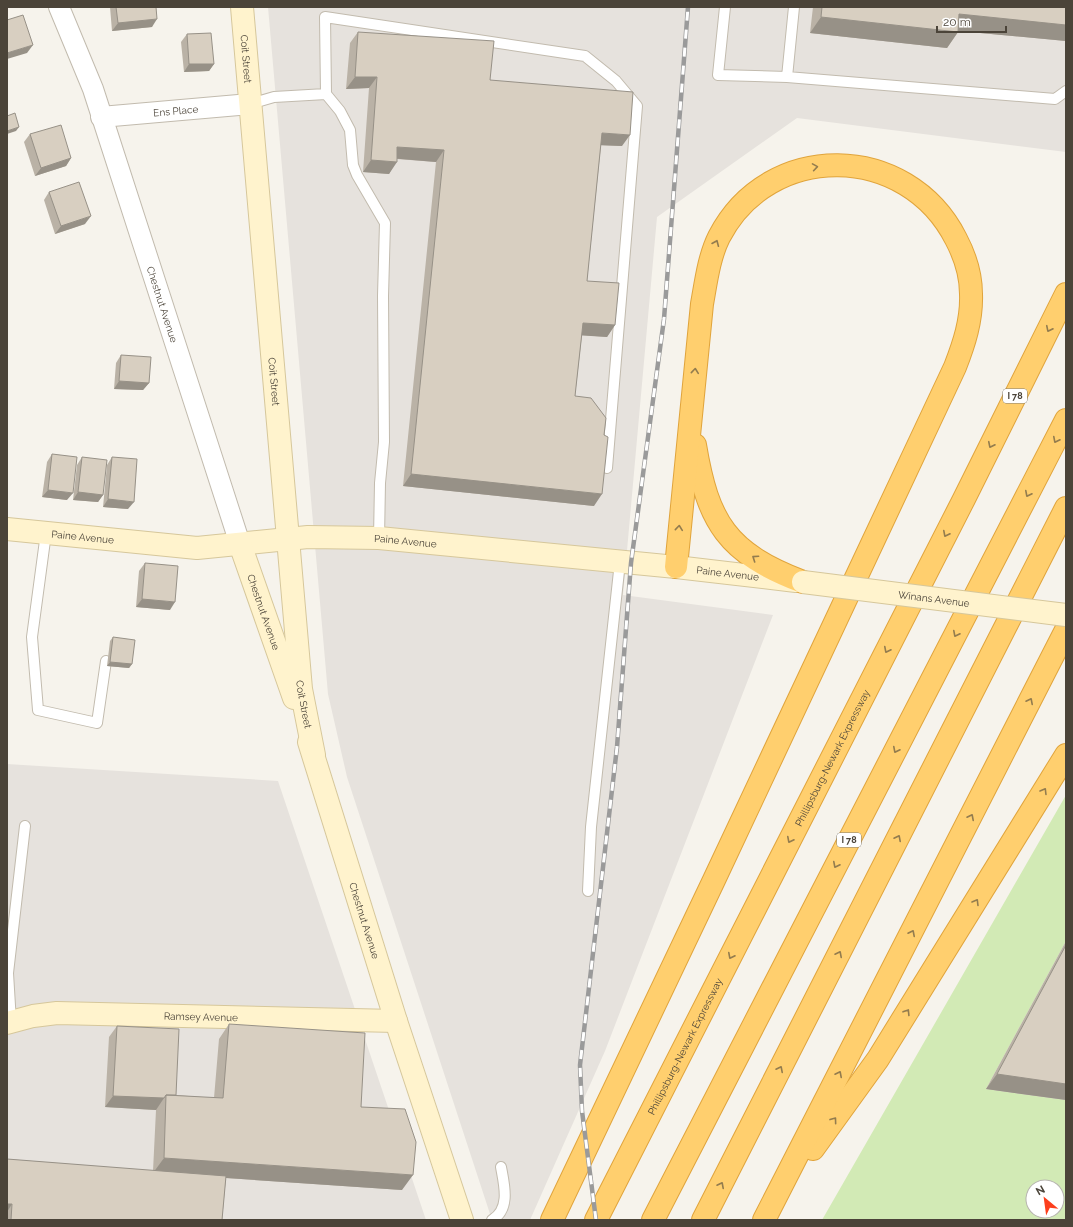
<svg xmlns="http://www.w3.org/2000/svg" width="1073" height="1227" font-family="Raleway,sans-serif">
	<style>
		.industrial { fill: #e6e2dd }
		.green { fill: #d2eab5; fill-rule: evenodd }
		.lines { fill: none; stroke-linecap: round; stroke-linejoin: round }
		.lane-casing { stroke: #c2bbae; stroke-width: 12 }
		.street-casing { stroke: #c2bbae; stroke-width: 22 }
		.secondary-casing { stroke: #d6c79b; stroke-width: 24 }
		.highway-casing { stroke: #e0a43c; stroke-width: 24 }
		.lane { stroke: #fff; stroke-width: 10 }
		.street { stroke: #fff; stroke-width: 20 }
		.secondary { stroke: #fff3cd; stroke-width: 22 }
		.highway { stroke: #ffcf6e; stroke-width: 22 }
		.rail-casing { stroke: #9a9a9a; stroke-width: 4.5 }
		.rail { stroke: #fff; stroke-width: 3; stroke-dasharray: 9; stroke-linecap: butt }
		.secondary-bridge-casing { stroke: #d6c79b; stroke-width: 24; stroke-linecap: butt }
		.secondary-bridge { stroke: #fff3cd; stroke-width: 22 }
		.wall { fill: #bab2a6 }
		.shaded-wall { fill: #979187 }
		.building { fill: #d8cfc1; stroke: #979187 }
		.oneway { stroke: #937c4e }
		.labels { text-anchor: middle; stroke-width: 3; stroke-linejoin: round; paint-order: stroke }
		.shield { fill: #fff; stroke: #817c74; stroke-width: 1 }
		.shield-label { font-size: 9px; font-weight: bold; fill: #4b4439 }
		.street-label { font-size: 10px; fill: #4b4439; stroke: #fff }
	</style>
	<rect width="100%" height="100%" fill="#f6f3ec"/>
	<!-- industrial -->
	<path class="industrial" d="M268 7H1066V152L797 118 657 217 623 595 773 615 605 1051 530 1220H492L347 777 328 694Z
		M7 764 278 781 426 1220H7Z"/>
	<!-- green -->
	<path class="green" d="M1066 795V941L986 1089 1066 1100V1220H822ZM1033 1187H1057V1211H1033Z"/>
	<g class="lines">
		<!-- lane casing -->
		<g class="lane-casing">
			<path id="lane" d="M725 7 718 75 787 77
				M794 7 787 77 1055 99 1066 91
				M326 94 325 17 585 56 616 81 637 106 607 468
				M250 104 274 97 326 94 340 111 350 130 353 165 357 175 385 223 383 296 384 442 380 483 379 538
				M46 533 32 637 38 710 97 723 106 661
				M588 891 591 827 620 562
				M11 1022 8 973 25 826
				M492 1220C511 1209 504 1184 501 1167"/>
		</g>
		<!-- street casing -->
		<g class="street-casing">
			<g id="street">
				<path id="s1" d="M59 7 93 89 240 544"/>
				<path id="s2" d="M101 117 250 104"/>
			</g>
		</g>
		<!-- secondary casing -->
		<g class="secondary-casing">
			<g id="secondary">
				<path id="s3" d="M242 7 301 689 314 755"/>
				<path id="s4" d="M7 529 197 548 308 537 379 538 676 567 796 581"/>
				<path id="s5" d="M240 544 294 698"/>
				<path id="s6" d="M309 742 396 1021 462 1220"/>
				<path id="s7" d="M7 1023 33 1016 57 1013 396 1021"/>
			</g>
		</g>
		<!-- highway casing -->
		<g class="highway-casing">
			<g id="highway">
				<path d="M695 445C708 523 727 553 803 582"/>
				<path d="M813 1149 878 1059 1066 755"/>
				<path d="M552 1220 714 880 955 367C964 344 972 320 971 294 971 275 965 256 956 239 907 142 769 140 719 237 709 257 706 282 702 304L676 567"/>
				<path id="s8" d="M596 1220 964 499 1066 294"/>
				<path d="M653 1220 1066 420"/>
				<path d="M703 1220 1066 508"/>
				<path d="M764 1220 1066 630"/>
			</g>
		</g>
		<!-- lane -->
		<use href="#lane" class="lane"/>
		<!-- street -->
		<use href="#street" class="street"/>
		<!-- secondary -->
		<use href="#secondary" class="secondary"/>
		<!-- highway -->
		<use href="#highway" class="highway"/>
		<!-- rail casing -->
		<g class="rail-casing">
			<path id="rail" d="M596 1220 582 1111 580 1065 617 747 631 563 664 319 688 7"/>
		</g>
		<!-- rail -->
		<use href="#rail" class="rail"/>
		<!-- secondary-bridge casing -->
		<g class="secondary-bridge-casing">
			<g id="secondary-bridge">
				<path id="s9" d="M803 582 1066 615"/>
			</g>
		</g>
		<!-- secondary-bridge -->
		<use href="#secondary-bridge" class="secondary-bridge"/>
	</g>
	<!-- wall -->
	<path class="wall" d="M110 7H156L152 27 112 31Z
		M813 7H1066V41L958 31V32L947 48 810 33Z
		M358 32 490 80 622 146 601 145 587 281 615 325 607 337 582 335 575 396 594 506 403 486 436 162 397 159 389 174 363 172 369 88 346 89 350 43Z
		M187 34 214 64 209 71 184 72 181 42Z
		M30 134 71 158 66 166 35 176 24 142Z
		M49 192 85 224 55 234 44 200Z
		M121 355 149 383 143 390 114 389 116 363Z
		M52 454 67 500 42 497 47 462Z
		M82 457 103 495 98 502 73 500 77 465Z
		M112 457 128 509 103 507 107 465Z
		M145 563 170 610 136 607 139 571Z
		M113 637 132 664 129 668 107 666 110 641Z
		M1066 941V1100L986 1089Z
		M229 1024 361 1107 402 1190 226 1178 222 1220H7V1159L153 1171 156 1110 105 1107 109 1037 117 1026 176 1095 214 1098 219 1039Z"/>
	<!-- shaded-wall -->
	<path class="shaded-wall" d="M959 14 1066 25V41L948 30Z
		M821 17 958 32 947 48 810 33Z
		M157 19 152 27 112 31 118 23Z
		M33 45 27 53 7 59V53Z
		M189 64H214L209 71 184 72Z
		M355 77H377L369 88 346 89Z
		M19 127 16 131 7 134V131Z
		M602 133 630 135 622 146 594 145Z
		M397 147 444 150 436 162 389 158Z
		M71 158 66 166 35 176 41 168Z
		M371 160 397 162 389 174 363 172Z
		M91 216 85 224 55 234 61 226Z
		M583 323 615 325 607 337 575 335Z
		M119 381 149 383 143 390 114 389Z
		M411 474 602 494 594 506 403 486Z
		M48 490 73 493 67 500 42 497Z
		M78 492 103 495 98 502 73 500Z
		M108 499 134 502 128 509 103 507Z
		M142 599 175 602 170 610 136 607Z
		M110 662 132 664 129 668 107 666Z
		M997 1074 1066 1084V1100L986 1089Z
		M113 1096 164 1098 156 1110 105 1107Z
		M164 1158 413 1175 402 1190 153 1173Z
		M7 1204H12L7 1212Z"/>
	<!-- building -->
	<path class="building" d="M116 7H156L157 19 118 23Z
		M822 7H1066V25L959 14 958 32 821 17Z
		M23 15 33 45 7 53V20Z
		M358 32 494 41 490 80 633 92 630 135 602 133 587 281 619 283 615 325 583 323 575 396 591 398 606 418 604 435 608 437 602 494 411 474 444 150 397 147V162L371 160 377 77H355Z
		M211 33 214 64H189L187 34Z
		M15 113 19 127 7 131V116Z
		M61 125 71 158 41 168 30 134Z
		M79 182 91 216 61 226 49 192Z
		M121 355 151 357 149 383 119 381Z
		M52 454 77 457 73 493 48 490Z
		M82 457 107 460 103 495 78 492Z
		M112 457 137 459 134 502 108 499Z
		M145 563 178 566 175 602 142 599Z
		M113 637 135 640 132 664 110 662Z
		M1066 945V1084L997 1074Z
		M229 1024 365 1033 361 1107 405 1109 416 1142 413 1175 164 1158 166 1095 223 1098Z
		M117 1026 179 1029 176 1095H166L164 1098 113 1096Z
		M7 1159 226 1176 222 1220H11L12 1204H7Z"/>
	<!-- one-way arrows -->
	<defs><path id="oneway-chevron" d="M-2-3.5L2.5 0L-2 3.5" fill="none" stroke-width="1.6" stroke-linecap="round" stroke-linejoin="round"/></defs>
	<g class="oneway">
		<use href="#oneway-chevron" transform="translate(815 167) rotate(-9)"/>
		<use href="#oneway-chevron" transform="translate(716 243) rotate(-67)"/>
		<use href="#oneway-chevron" transform="translate(1049 329) rotate(116)"/>
		<use href="#oneway-chevron" transform="translate(695 371) rotate(-84)"/>
		<use href="#oneway-chevron" transform="translate(1056 440) rotate(117)"/>
		<use href="#oneway-chevron" transform="translate(991 445) rotate(116)"/>
		<use href="#oneway-chevron" transform="translate(1028 494) rotate(117)"/>
		<use href="#oneway-chevron" transform="translate(679 528) rotate(-84)"/>
		<use href="#oneway-chevron" transform="translate(946 534) rotate(117)"/>
		<use href="#oneway-chevron" transform="translate(755 558) rotate(-146)"/>
		<use href="#oneway-chevron" transform="translate(956 634) rotate(117)"/>
		<use href="#oneway-chevron" transform="translate(887 650) rotate(117)"/>
		<use href="#oneway-chevron" transform="translate(1030 701) rotate(-63)"/>
		<use href="#oneway-chevron" transform="translate(896 750) rotate(117)"/>
		<use href="#oneway-chevron" transform="translate(1044 791) rotate(-59)"/>
		<use href="#oneway-chevron" transform="translate(971 817) rotate(-63)"/>
		<use href="#oneway-chevron" transform="translate(898 838) rotate(-63)"/>
		<use href="#oneway-chevron" transform="translate(790 840) rotate(117)"/>
		<use href="#oneway-chevron" transform="translate(836 865) rotate(117)"/>
		<use href="#oneway-chevron" transform="translate(976 902) rotate(-59)"/>
		<use href="#oneway-chevron" transform="translate(912 933) rotate(-63)"/>
		<use href="#oneway-chevron" transform="translate(839 954) rotate(-63)"/>
		<use href="#oneway-chevron" transform="translate(731 956) rotate(117)"/>
		<use href="#oneway-chevron" transform="translate(907 1012) rotate(-58)"/>
		<use href="#oneway-chevron" transform="translate(780 1069) rotate(-63)"/>
		<use href="#oneway-chevron" transform="translate(839 1074) rotate(-63)"/>
		<use href="#oneway-chevron" transform="translate(834 1120) rotate(-54)"/>
		<use href="#oneway-chevron" transform="translate(721 1185) rotate(-63)"/>
	</g>
	<g class="labels">
		<!-- shield labels -->
		<g class="shield">
			<rect x="1003" y="389" width="24" height="14" rx="3"/>
			<rect x="837" y="833" width="24" height="14" rx="3"/>
		</g>
		<g class="shield-label">
			<text x="1015" y="399">I 78</text>
			<text x="849" y="843">I 78</text>
		</g>
		<!-- street labels -->
		<g class="street-label">
			<text dy="4" stroke="none"><textPath href="#s3" startOffset="52">Coit Street</textPath></text>
			<text dy="4" stroke="none"><textPath href="#s2" startOffset="75">Ens Place</textPath></text>
			<text dy="4" stroke="none"><textPath href="#s1" startOffset="315">Chestnut Avenue</textPath></text>
			<text dy="4" stroke="none"><textPath href="#s3" startOffset="376">Coit Street</textPath></text>
			<text dy="4" stroke="none"><textPath href="#s4" startOffset="76">Paine Avenue</textPath></text>
			<text dy="4" stroke="none"><textPath href="#s4" startOffset="400">Paine Avenue</textPath></text>
			<text dy="4" stroke="none"><textPath href="#s4" startOffset="724">Paine Avenue</textPath></text>
			<text dy="4" stroke="none"><textPath href="#s9" startOffset="132">Winans Avenue</textPath></text>
			<text dy="4" stroke="none"><textPath href="#s5" startOffset="72">Chestnut Avenue</textPath></text>
			<text dy="4" stroke="none"><textPath href="#s3" startOffset="700">Coit Street</textPath></text>
			<text dy="4" stroke="none"><textPath href="#s8" startOffset="519">Phillipsburg-Newark Expressway</textPath></text>
			<text dy="4" stroke="none"><textPath href="#s6" startOffset="187">Chestnut Avenue</textPath></text>
			<text dy="4" stroke="none"><textPath href="#s7" startOffset="195">Ramsey Avenue</textPath></text>
			<text dy="4" stroke="none"><textPath href="#s8" startOffset="195">Phillipsburg-Newark Expressway</textPath></text>
		</g>
	</g>
	<!-- border -->
	<rect width="1073" height="1227" fill="none" stroke="#4b4439" stroke-width="16"/>
	<!-- north arrow -->
	<g transform="translate(1045 1199) rotate(331)"><circle r="19" fill="#ffffff" stroke="#b7b4b0"/>
	<path d="M0-3L7 15L0 10L-7 15Z" fill="#fc3f1d"/>
	<text y="-6" font-size="11" font-weight="bold" text-anchor="middle" fill="#4b4439">N</text>
	</g>
	<!-- scale -->
	<path d="M937 26v6h69v-6" fill="none" stroke="#4b4439" stroke-width="2"/>
	<text x="943" y="26" font-size="12" fill="#4b4439" stroke="#ffffff" stroke-width="3" paint-order="stroke">20 m</text>
</svg>
